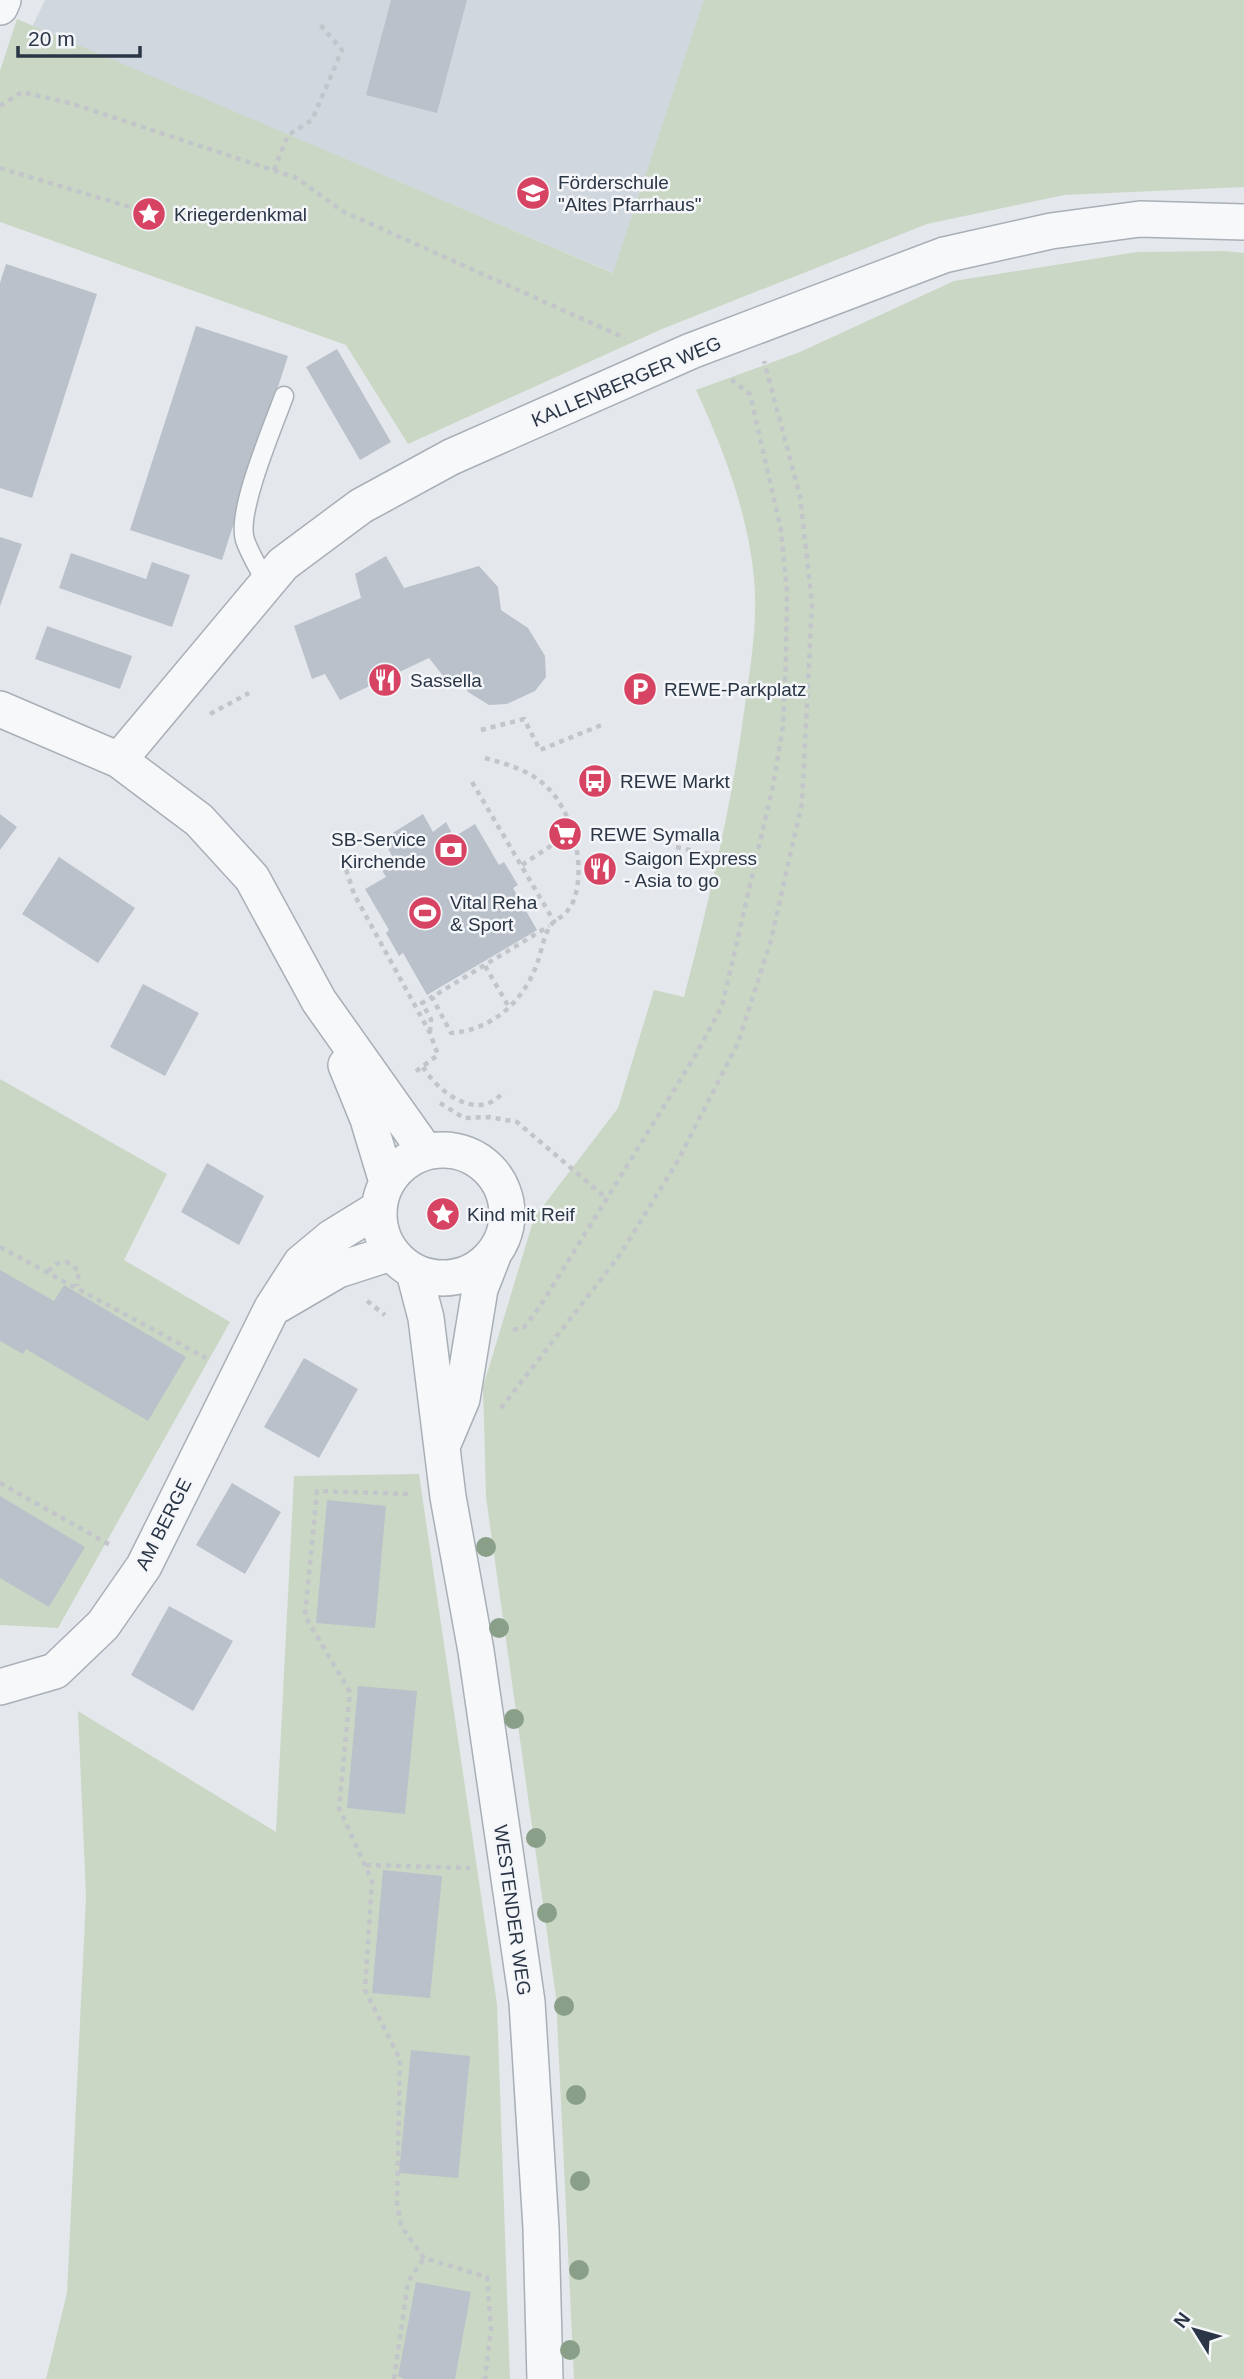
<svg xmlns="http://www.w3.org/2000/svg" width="1244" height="2379" font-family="Arial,sans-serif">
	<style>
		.built { fill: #d1d7de }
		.green { fill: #cad7c4 }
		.building { fill: #bac1cb }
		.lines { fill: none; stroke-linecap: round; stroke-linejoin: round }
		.lane-casing { stroke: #a8afb7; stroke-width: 21 }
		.street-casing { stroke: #a8afb7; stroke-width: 38 }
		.path { stroke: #c2c6cb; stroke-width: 4.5; stroke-dasharray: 5 5; stroke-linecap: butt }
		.lane { stroke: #f7f8fa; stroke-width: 18 }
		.street { stroke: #f7f8fa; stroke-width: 35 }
		.tree { fill: #8a9f88 }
		.labels { text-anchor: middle; stroke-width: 5; stroke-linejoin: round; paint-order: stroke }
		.poi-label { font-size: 19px; fill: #2a3646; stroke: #f4f6f9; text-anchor: start }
		.street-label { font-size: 19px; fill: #2a3646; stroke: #f4f6f9 }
	</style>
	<rect width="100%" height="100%" fill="#e4e8ec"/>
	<!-- built -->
	<path class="built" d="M45 0H706L614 273 32 27Z"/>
	<!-- green -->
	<path class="green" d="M704 0H1244V187L1064 195 927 224 662 329 408 444 346 345 0 222V71L17 19 613 273Z
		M1225 251 1244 253V2379H574L556 1997 486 1497 483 1387 534 1218 618 1108 654 990 684 997C709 901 732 804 745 705 751 663 758 621 754 578 748 513 723 448 696 390L800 352 954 281 1137 252Z
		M0 1079 167 1174 124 1260 230 1322 58 1628 0 1625Z
		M419 1474 497 2004 510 2379H46L67 2293 86 1897 78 1711 276 1832 294 1476Z"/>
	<!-- building -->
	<path class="building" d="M391 0H467L437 113 366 95Z
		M6 264 97 294 32 498 0 488V283Z
		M196 326 288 356 222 560 130 530Z
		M337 349 391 442 360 460 306 367Z
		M0 537 22 544 0 606Z
		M71 553 146 579 152 562 190 575 172 627 59 588Z
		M386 556 404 588 479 566 498 587 501 610 528 628 545 656 546 677 535 691 507 704 489 705 468 692 463 681 444 677 429 658 340 700 325 674 312 679 294 626 361 598 355 574Z
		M47 626 132 656 120 689 35 659Z
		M0 814 17 827 0 850Z
		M423 814 433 832 446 822 454 837 475 824 499 865 504 862 518 885 513 888 537 930 427 995 403 953 399 956 386 933 389 930 365 889 386 877 377 862 392 856 383 839Z
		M59 857 135 908 98 963 22 914Z
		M143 984 199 1013 165 1076 110 1047Z
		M207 1163 264 1196 239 1245 181 1212Z
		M0 1270 54 1301 64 1285 186 1357 148 1421 26 1349 23 1354 0 1341Z
		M304 1358 358 1389 319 1458 264 1427Z
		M232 1483 281 1512 245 1574 196 1545Z
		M0 1496 85 1547 49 1607 0 1578Z
		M327 1500 386 1506 375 1628 316 1623Z
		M169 1606 233 1641 193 1711 131 1675Z
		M358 1686 417 1691 405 1814 347 1808Z
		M383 1870 442 1876 430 1998 372 1993Z
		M411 2050 470 2056 458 2178 399 2173Z
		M416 2282 471 2292 455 2379H404L398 2376Z"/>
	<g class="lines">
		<!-- lane casing -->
		<g class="lane-casing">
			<path id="lane" d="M267 584C260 570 250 555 245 540 236 512 273 427 284 396"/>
		</g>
		<!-- street casing -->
		<g class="street-casing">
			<path id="street" d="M0 7 3 0
				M0 709 119 760 199 820 252 878 319 1001 426 1152
				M119 760 283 564 361 506 451 457 691 351 944 255 1051 231 1140 219 1244 222
				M346 1065 368 1119 387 1182
				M379 1214a64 64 0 1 1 128 0a64 64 0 1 1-128 0Z
				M414 1272 426 1318 448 1497 476 1651 527 2002 541 2228 545 2379
				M278 1305 338 1270 391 1253
				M443 1444 462 1399 480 1289 494 1253
				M0 1687 55 1671 103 1625 144 1566 272 1308 301 1263 331 1238 378 1209"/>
		</g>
		<!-- path -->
		<path class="path" d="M0 106 22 92 73 104 297 178 342 211 625 338
			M0 168 133 208
			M274 170 288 135 312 120 342 50 317 21
			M210 714 249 693
			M481 730 524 719 540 750 604 724
			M485 758C507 764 531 771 547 787 573 812 587 868 573 902 565 919 554 918 549 928 543 939 541 953 537 964 523 1002 492 1030 451 1033L432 997 549 926
			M472 782 555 923
			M676 847 756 864
			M343 860 354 894 430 1033 438 1055 415 1072
			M522 865 572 832
			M485 966 509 1007
			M430 1032 431 1019 422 1003 432 997
			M423 1067C438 1092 479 1124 504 1091
			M440 1103 464 1118 489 1117 517 1122 606 1198
			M0 1247 206 1358
			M48 1271 56 1264 67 1262 79 1271 77 1286
			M367 1301 385 1315
			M513 1330 524 1327 539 1308 695 1056 722 1006 773 786 783 726 786 658 787 592 781 530 750 394 729 378
			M501 1408 619 1256 676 1164 738 1043 771 940 802 803 812 604 800 496 764 361
			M0 1483 112 1546
			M408 1494 317 1491 305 1616 350 1692 339 1808 372 1881 365 1990 400 2059 397 2202 401 2226 424 2258 487 2277 491 2329 485 2379
			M366 1865 470 1868
			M394 2379 408 2282 424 2258"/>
		<!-- lane -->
		<use href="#lane" class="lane"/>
		<!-- street -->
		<use href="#street" class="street"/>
	</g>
	<!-- trees -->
	<g class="tree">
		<circle cx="486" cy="1547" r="10"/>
		<circle cx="499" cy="1628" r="10"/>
		<circle cx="514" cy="1719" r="10"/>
		<circle cx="536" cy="1838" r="10"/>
		<circle cx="547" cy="1913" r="10"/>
		<circle cx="564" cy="2006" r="10"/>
		<circle cx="576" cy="2095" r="10"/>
		<circle cx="580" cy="2181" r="10"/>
		<circle cx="579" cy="2270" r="10"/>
		<circle cx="570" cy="2350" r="10"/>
	</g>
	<!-- icons -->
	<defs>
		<g id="school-disc" transform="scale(1.75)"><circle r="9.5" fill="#d74363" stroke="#f4f6f9"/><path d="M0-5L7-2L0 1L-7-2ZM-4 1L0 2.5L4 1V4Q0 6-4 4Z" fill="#fff"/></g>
		<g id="sight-disc" transform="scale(1.75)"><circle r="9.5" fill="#d74363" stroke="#f4f6f9"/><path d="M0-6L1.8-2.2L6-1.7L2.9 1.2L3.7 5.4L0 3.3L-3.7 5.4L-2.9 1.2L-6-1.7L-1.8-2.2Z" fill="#fff"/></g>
		<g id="restaurant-disc" transform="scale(1.75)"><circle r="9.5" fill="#d74363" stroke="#f4f6f9"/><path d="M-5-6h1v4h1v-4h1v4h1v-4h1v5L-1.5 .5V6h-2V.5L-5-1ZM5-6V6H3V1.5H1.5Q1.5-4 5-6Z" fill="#fff"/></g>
		<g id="parking-disc" transform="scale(1.75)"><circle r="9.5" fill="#d74363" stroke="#f4f6f9"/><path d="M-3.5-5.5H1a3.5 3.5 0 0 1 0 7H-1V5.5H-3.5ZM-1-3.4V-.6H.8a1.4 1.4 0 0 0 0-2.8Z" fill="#fff"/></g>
		<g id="bus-disc" transform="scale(1.75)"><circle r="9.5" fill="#d74363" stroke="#f4f6f9"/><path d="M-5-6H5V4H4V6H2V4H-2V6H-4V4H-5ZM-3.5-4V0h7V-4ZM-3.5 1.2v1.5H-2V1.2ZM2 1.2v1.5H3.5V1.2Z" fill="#fff"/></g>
		<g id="supermarket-disc" transform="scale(1.75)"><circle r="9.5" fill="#d74363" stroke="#f4f6f9"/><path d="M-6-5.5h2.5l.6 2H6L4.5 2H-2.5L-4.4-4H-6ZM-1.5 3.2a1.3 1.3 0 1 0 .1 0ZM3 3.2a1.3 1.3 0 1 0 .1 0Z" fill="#fff"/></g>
		<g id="bank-disc" transform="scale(1.75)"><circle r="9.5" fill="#d74363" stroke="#f4f6f9"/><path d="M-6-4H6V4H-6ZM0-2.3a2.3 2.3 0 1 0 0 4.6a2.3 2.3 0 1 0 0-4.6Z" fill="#fff"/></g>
		<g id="stadium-disc" transform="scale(1.75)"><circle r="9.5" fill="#d74363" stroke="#f4f6f9"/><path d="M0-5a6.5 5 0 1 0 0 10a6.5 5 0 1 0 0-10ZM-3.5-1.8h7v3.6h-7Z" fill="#fff"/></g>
	</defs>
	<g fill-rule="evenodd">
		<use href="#school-disc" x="533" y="193"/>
		<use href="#sight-disc" x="149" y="214"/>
		<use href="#restaurant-disc" x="385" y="680"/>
		<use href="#parking-disc" x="640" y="689"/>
		<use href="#bus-disc" x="595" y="781"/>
		<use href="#supermarket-disc" x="565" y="834"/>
		<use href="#bank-disc" x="451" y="850"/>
		<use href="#restaurant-disc" x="600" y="869"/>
		<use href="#stadium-disc" x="425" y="913"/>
		<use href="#sight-disc" x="443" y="1214"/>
	</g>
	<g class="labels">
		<!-- poi labels -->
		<g class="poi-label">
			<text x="558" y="189">Förderschule<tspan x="558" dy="22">"Altes Pfarrhaus"</tspan></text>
			<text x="174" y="221">Kriegerdenkmal</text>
			<text x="410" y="687">Sassella</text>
			<text x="664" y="696">REWE-Parkplatz</text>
			<text x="620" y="788">REWE Markt</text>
			<text x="590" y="841">REWE Symalla</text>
			<text x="426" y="846" text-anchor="end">SB-Service<tspan x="426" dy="22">Kirchende</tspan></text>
			<text x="624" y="865">Saigon Express<tspan x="624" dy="22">- Asia to go</tspan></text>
			<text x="450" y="909">Vital Reha<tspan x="450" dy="22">&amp; Sport</tspan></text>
			<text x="467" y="1221">Kind mit Reif</text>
		</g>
		<!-- street labels -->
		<g class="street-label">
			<text transform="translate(626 381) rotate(-23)" y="7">KALLENBERGER WEG</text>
			<text transform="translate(163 1524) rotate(-63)" y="7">AM BERGE</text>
			<text transform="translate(513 1910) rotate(82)" y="7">WESTENDER WEG</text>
		</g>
	</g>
	<!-- north arrow -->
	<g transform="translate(1195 2330) rotate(307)" stroke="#f4f6f9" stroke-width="5" paint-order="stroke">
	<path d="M0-5L12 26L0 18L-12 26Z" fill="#2a3646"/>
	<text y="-10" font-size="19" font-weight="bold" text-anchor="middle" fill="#2a3646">N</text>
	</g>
	<!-- scale -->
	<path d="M18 46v10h122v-10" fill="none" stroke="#2a3646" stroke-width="3.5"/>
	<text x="28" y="46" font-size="21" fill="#2a3646" stroke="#f4f6f9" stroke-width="5" paint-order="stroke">20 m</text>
</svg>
